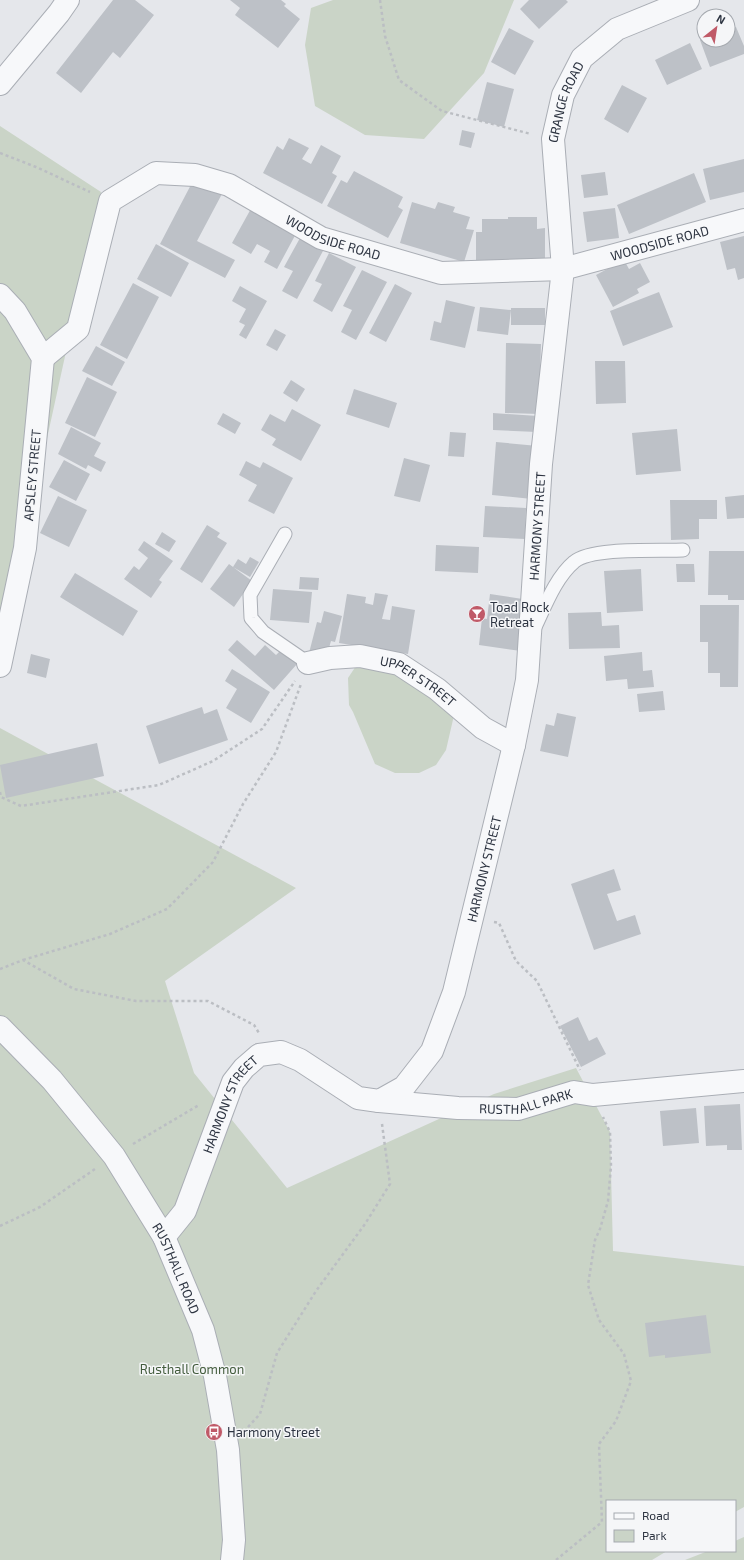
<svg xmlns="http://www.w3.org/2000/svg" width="744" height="1560" font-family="'Exo 2',sans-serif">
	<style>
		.green { fill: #cad4c7 }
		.building { fill: #bdc1c7 }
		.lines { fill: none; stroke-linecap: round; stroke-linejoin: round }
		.service-casing { stroke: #aaaeb5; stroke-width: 15 }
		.minor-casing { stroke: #aaaeb5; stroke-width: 24 }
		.path { stroke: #bbbec3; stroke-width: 2.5; stroke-dasharray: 3 3; stroke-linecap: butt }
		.service { stroke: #f7f8fa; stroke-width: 13 }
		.minor { stroke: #f7f8fa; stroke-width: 22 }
		.labels { text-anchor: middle; stroke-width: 3; stroke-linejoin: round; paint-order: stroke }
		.street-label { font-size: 13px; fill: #2e3542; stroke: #f5f6f8 }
		.poi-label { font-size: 13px; fill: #2e3542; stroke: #f5f6f8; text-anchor: start }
		.park-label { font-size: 13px; fill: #435c3d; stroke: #f5f6f8 }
	</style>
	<rect width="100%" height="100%" fill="#e5e7eb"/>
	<!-- green -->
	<path class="green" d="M333 0H514L484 73 424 139 365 135 315 106 305 45 311 8Z
		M0 126 101 192 0 653Z
		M356 666H389L455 711 446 750 436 765 419 773H395L375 764 353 712 349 705 348 678Z
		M0 728 296 888 165 981 194 1073 287 1188 494 1094 576 1068 610 1132 613 1251 744 1266V1507L735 1512V1501H607V1551H667L652 1560H0Z
		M744 1537V1560H685L708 1551H735V1541Z"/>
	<!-- building -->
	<path class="building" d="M113 0H135L154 15 120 58 113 52 81 93 56 73Z
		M230 0H281L286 4 284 6 300 19 278 48 235 15 240 8Z
		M529 0H566L568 2 539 29 520 9Z
		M736 27 744 46V54L710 67 700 40 704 39V40H728V30Z
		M509 28 534 41 515 75 491 62Z
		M690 43 702 69 667 85 655 60Z
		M487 82 514 89 504 127 477 120Z
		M622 85 647 98 628 133 604 119Z
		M462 130 475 133 471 148 459 145Z
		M289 138 309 148 302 159 311 164 321 145 341 156 332 173 337 176 322 204 263 173 277 146 283 150Z
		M744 159V192L710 200 703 169Z
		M354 171 403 197 398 207 403 210 388 238 327 206 341 180 347 183Z
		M605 172 608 195 584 198 581 175Z
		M694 173 706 202 629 234 617 205Z
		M195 177 223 192 197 241 235 260 225 278 160 244Z
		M412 202 435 209 438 202 455 207 453 212 470 217 466 229 474 230 464 262 400 243Z
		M253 205 298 230 277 269 264 262 270 251 257 244 251 254 232 243Z
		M615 208 619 238 587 242 583 212Z
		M508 217H537V229L545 228V262H476V232H482V219H508Z
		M744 236V278L738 280 735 268 727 270 720 242Z
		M300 238 323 251 297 299 282 291 293 271 284 267Z
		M156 244 189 263 171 297 137 279Z
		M329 253 356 267 332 312 313 301 322 284 315 281Z
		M624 260 629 269 640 263 650 282 637 289 639 293 613 307 596 275Z
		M362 270 387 282 356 340 341 332 352 310 343 306Z
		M133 283 159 297 127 359 100 345Z
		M395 284 412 293 386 342 369 333Z
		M240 286 267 301 246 339 239 335 245 325 239 322 246 309 232 301Z
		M659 292 673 327 623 346 610 311Z
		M446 300 475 307 465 348 430 340 434 321 441 323Z
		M480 307 511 310 508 335 477 331Z
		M511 308H545V325H511Z
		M275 329 286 335 277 351 266 345Z
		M506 343 541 344 539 414 505 413Z
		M96 346 125 362 112 386 82 371Z
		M595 361H625L626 403 596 404Z
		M87 377 117 392 95 437 65 423Z
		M291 380 305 389 297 402 283 393Z
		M354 389 397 403 389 428 346 414Z
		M292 409 321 425 301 461 272 445 276 439 261 430 270 414 285 422Z
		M223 413 241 423 235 434 217 424Z
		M493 413 538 416 537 432 493 430Z
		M71 427 101 443 94 456 106 462 101 472 88 465 86 469 58 454Z
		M677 429 681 471 636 475 632 433Z
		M450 432 466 433 464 457 448 456Z
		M496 442 538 446 532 499 492 495Z
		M404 458 430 465 420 502 394 496Z
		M64 460 90 474 76 501 49 487Z
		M246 461 260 468 263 462 293 478 274 514 248 501 257 485 239 475Z
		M744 495V518L727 519 725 497Z
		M58 496 87 510 69 547 40 533Z
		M670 500H717V519H699V539L671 540Z
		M485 506 526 508 525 539 483 537Z
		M207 525 220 533 217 537 227 543 202 583 180 569Z
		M162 532 176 541 169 552 155 544Z
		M144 541 173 561 159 580 162 582 151 598 124 579 134 566 139 570 148 558 138 550Z
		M436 545 479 547 478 573 435 571Z
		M709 551H744V600H728V595H708Z
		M250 557 259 562 250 577 233 567 238 559 246 564Z
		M229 564 252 581 234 607 210 589Z
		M676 564H694L695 582H677Z
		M641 569 643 611 607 613 604 571Z
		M75 573 138 611 123 636 60 597Z
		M300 577 319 578 318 590 299 589Z
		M273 589 312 592 309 623 270 620Z
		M375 593 388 595 382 619 390 620 392 606 415 610 408 654 339 643 347 594 366 597 365 603 373 605Z
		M490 594 529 600 521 651 479 645 482 618 487 619Z
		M700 605H739L738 687H720V673H708V642H700Z
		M324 611 342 616 335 642 331 641 326 658 309 653 317 622 321 623Z
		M601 612 602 626 619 625 620 648 569 649 568 613Z
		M237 640 255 656 265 645 276 655 281 650 297 664 274 690 228 650Z
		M642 652 643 671 652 670 654 687 628 689 627 679 606 681 604 656Z
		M31 654 50 659 46 678 27 673Z
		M232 669 270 692 251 723 226 708 237 689 225 681Z
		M663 691 665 710 639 712 637 694Z
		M202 707 204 714 217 709 228 740 159 764 146 726Z
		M557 713 576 717 568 757 540 751 546 724 554 726Z
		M97 743 104 776 6 798 0 765Z
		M614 869 621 890 607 894 617 921 635 915 641 934 594 950 571 884Z
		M578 1017 589 1041 597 1037 606 1054 581 1067 560 1026Z
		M740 1104 742 1150H727V1145L706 1146 704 1106Z
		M696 1108 699 1143 663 1146 660 1111Z
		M706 1315 711 1353 665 1358V1355L649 1357 645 1323Z"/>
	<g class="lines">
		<!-- service casing -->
		<g class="service-casing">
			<path id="service" d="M285 534 250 595 251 618 263 632 308 663
				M535 627C545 606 556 577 574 562 591 547 659 551 683 550"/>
		</g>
		<!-- minor casing -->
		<g class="minor-casing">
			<g id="minor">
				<path d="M0 84 59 13 68 0"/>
				<path d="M0 295 15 311 43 358 25 548 0 666"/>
				<path id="s1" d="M43 358 78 329 110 201 156 173 195 175 229 185 321 238 441 273 563 269 744 220"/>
				<path id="s2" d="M308 663 330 658 360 656 399 664 437 689 483 728 514 745"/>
				<path id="s3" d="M0 1027 52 1080 114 1156 164 1237 203 1330 215 1376 228 1450 234 1540 232 1560"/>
				<path id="s4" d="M379 1101 458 1108 518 1109 574 1092 593 1095 744 1081"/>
				<path id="s5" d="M164 1237 185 1211 233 1082 244 1068 259 1055 281 1052 300 1060 358 1098 379 1101 404 1087 432 1051 454 992 514 745 527 680 541 464 563 269 553 139 563 95 582 58 617 29 688 0"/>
			</g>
		</g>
		<!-- path -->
		<path class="path" d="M380 0 385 36 399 80 442 111 531 134
			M0 153 36 167 90 192
			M0 792 1 797 21 806 159 785 213 761 262 729 295 681
			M494 922 499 923 516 961 537 981 580 1070
			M23 960 110 934 167 909 213 862 243 804 276 752 301 684
			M0 969 23 960 74 989 136 1001H208L254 1025 259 1033
			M133 1144 199 1105
			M0 1226 40 1207 95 1169
			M248 1427 260 1414 277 1353 316 1291 365 1224 390 1184 382 1124
			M556 1560 602 1522 599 1444 616 1421 631 1381 624 1354 599 1320 588 1285 595 1240 600 1229 608 1201 611 1166 610 1132 603 1117"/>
		<!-- service -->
		<use href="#service" class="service"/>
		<!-- minor -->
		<use href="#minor" class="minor"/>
	</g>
	<!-- icons -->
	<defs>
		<g id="bar-disc" transform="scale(0.9)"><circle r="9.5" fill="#c05a68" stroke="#f5f6f8"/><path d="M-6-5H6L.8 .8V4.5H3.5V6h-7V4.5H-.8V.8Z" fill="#fff"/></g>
		<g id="bus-disc" transform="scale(0.9)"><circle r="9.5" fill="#c05a68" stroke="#f5f6f8"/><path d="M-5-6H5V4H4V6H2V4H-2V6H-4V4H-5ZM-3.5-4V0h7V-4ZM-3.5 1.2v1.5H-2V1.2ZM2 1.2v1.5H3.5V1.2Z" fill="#fff"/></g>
	</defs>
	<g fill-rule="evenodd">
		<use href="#bar-disc" x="477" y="614"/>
		<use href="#bus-disc" x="214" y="1432"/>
	</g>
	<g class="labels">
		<!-- street labels -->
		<g class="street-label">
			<text dy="5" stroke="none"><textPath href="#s5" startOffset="1382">GRANGE ROAD</textPath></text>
			<text dy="5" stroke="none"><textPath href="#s1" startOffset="423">WOODSIDE ROAD</textPath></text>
			<text dy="5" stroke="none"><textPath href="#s1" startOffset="759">WOODSIDE ROAD</textPath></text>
			<text transform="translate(32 475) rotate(-85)" y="5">APSLEY STREET</text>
			<text dy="5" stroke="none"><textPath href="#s5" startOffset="954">HARMONY STREET</textPath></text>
			<text dy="5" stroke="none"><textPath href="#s2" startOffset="117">UPPER STREET</textPath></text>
			<text dy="5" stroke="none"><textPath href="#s5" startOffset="606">HARMONY STREET</textPath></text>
			<text dy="5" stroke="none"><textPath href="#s4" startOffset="148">RUSTHALL PARK</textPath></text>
			<text dy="5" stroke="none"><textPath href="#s5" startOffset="150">HARMONY STREET</textPath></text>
			<text dy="5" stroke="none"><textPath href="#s3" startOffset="301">RUSTHALL ROAD</textPath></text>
		</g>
		<!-- poi labels -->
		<g class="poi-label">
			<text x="490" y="612">Toad Rock<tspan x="490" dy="15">Retreat</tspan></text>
			<text x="227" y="1437">Harmony Street</text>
		</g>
		<!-- park labels -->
		<g class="park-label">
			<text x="192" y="1374">Rusthall Common</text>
		</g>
	</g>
	<!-- legend -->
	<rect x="606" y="1500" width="130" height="52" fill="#f5f6f8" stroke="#a5a9af"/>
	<rect x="614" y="1513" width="20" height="6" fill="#f7f8fa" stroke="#a5a9af"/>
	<text x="642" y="1520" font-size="12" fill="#2e3542">Road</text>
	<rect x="614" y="1530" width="20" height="12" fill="#cad4c7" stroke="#a5a9af"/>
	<text x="642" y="1540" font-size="12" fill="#2e3542">Park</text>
	<!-- north arrow -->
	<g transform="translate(716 28) rotate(30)"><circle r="19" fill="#f5f6f8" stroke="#a5a9af"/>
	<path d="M0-3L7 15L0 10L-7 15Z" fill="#c05a68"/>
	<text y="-6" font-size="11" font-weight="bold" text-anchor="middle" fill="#2e3542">N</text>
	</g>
</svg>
